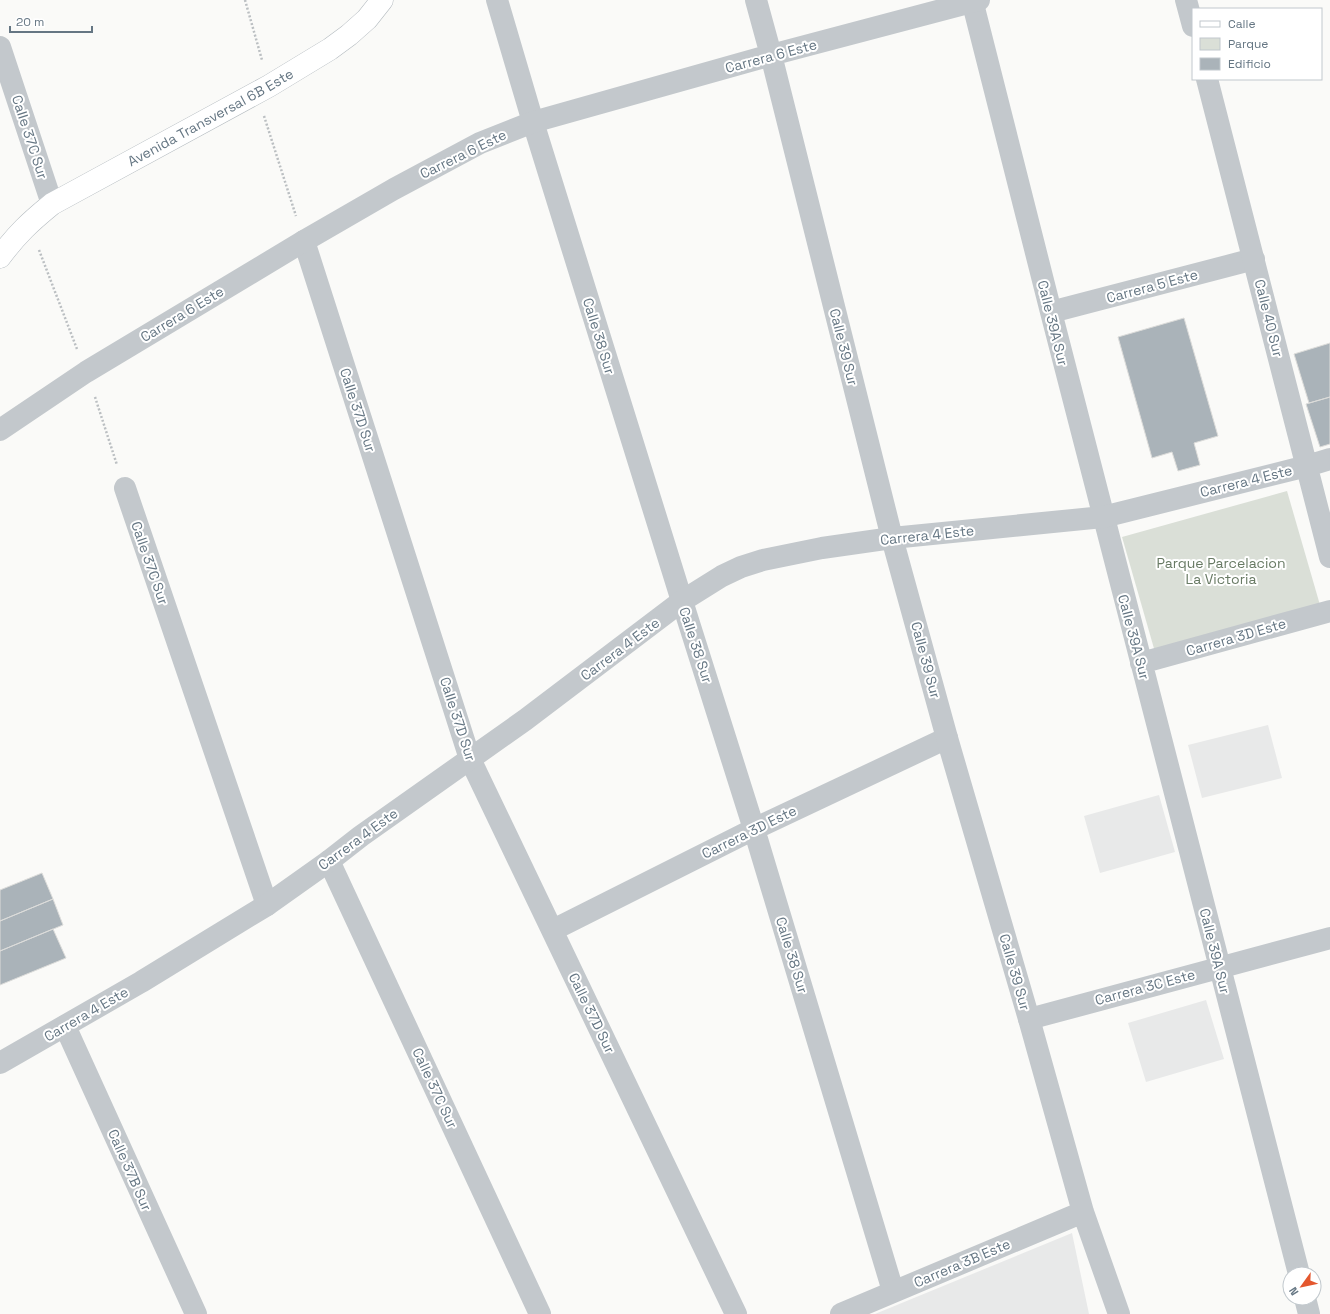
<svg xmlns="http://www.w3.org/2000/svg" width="1330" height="1314" font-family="'Space Grotesk',sans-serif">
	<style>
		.built { fill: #e8e9e9 }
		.green { fill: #dadfd7 }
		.building { fill: #aab3b9; stroke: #dcdcda }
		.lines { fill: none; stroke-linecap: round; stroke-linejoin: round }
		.secondary-casing { stroke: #b3babf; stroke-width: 23 }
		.path { stroke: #bbbfc2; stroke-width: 2.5; stroke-dasharray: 2 2; stroke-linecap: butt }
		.minor { stroke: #c3c8cc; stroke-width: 22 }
		.tertiary { stroke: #c3c8cc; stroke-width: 22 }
		.secondary { stroke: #fff; stroke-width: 22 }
		.labels { text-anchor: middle; stroke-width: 4; stroke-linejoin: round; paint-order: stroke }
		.street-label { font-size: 14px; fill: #657683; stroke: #fff }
		.park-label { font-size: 14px; fill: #687a64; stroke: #fff }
	</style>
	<rect width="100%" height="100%" fill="#fafaf8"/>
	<!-- built -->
	<path class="built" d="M1268 725 1282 778 1202 798 1188 745Z
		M1159 795 1175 852 1100 873 1084 816Z
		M1206 1000 1224 1059 1146 1082 1128 1023Z
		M1072 1233 1089 1314H875Z"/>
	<!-- green -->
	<path class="green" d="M1287 491 1320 605 1155 652 1122 537Z"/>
	<!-- building -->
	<path class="building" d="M1184 318 1218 436 1194 443 1200 465 1178 471 1172 452 1152 458 1118 337Z
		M1330 343V397L1309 403 1294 354Z
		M1330 397V444L1320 447 1306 404Z
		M42 873 53 899 0 921V890Z
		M53 899 63 925 0 951V921Z
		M53 929 66 958 0 985V951Z"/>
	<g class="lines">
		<!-- secondary casing -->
		<g class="secondary-casing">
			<g id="secondary">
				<path id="s1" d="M0 257C17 234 30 222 52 204L269 86 330 49 349 35 367 19 382 0"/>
			</g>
		</g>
		<!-- path -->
		<path class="path" d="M245 0 262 60
			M264 116 296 216
			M39 250 77 349
			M95 397 117 465"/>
		<!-- minor -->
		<path class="minor" d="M497 0 533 122 682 601 754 829 893 1291
			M972 0 1051 312 1299 1274
			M0 47 52 204
			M304 241 470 759 736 1314
			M1051 312 1254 259
			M125 488 267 905
			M1141 663 1330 611
			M329 861 540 1314
			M553 930 754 829 947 738
			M1029 1019 1330 938
			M65 1026 196 1314
			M1305 1298 1309 1314"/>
		<!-- tertiary -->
		<path class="tertiary" d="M756 0 771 55 892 538 947 738 1029 1019 1083 1212 1119 1314
			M1186 0 1193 26
			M1207 79 1330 557
			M0 430 86 372 304 241 394 189 480 143 533 122 771 55 979 0
			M0 1063 141 982 267 905 329 861 361 836 525 720 682 601 722 576 741 567 763 560 822 548 892 538 1103 517 1307 466 1330 459
			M841 1314 1083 1212"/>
		<!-- secondary -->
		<use href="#secondary" class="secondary"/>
	</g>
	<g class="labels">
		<!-- street labels -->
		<g class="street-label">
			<text transform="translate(771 56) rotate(-15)" y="5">Carrera 6 Este</text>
			<text dy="5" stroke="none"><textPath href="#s1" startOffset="255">Avenida Transversal 6B Este</textPath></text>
			<text transform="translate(30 137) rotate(72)" y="5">Calle 37C Sur</text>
			<text transform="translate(463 154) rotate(-26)" y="5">Carrera 6 Este</text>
			<text transform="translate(1152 286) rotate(-15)" y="5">Carrera 5 Este</text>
			<text transform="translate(182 314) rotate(-31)" y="5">Carrera 6 Este</text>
			<text transform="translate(1269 318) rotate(76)" y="5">Calle 40 Sur</text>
			<text transform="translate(1053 323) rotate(76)" y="5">Calle 39A Sur</text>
			<text transform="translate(599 336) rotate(73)" y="5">Calle 38 Sur</text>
			<text transform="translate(844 347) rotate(76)" y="5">Calle 39 Sur</text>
			<text transform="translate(358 410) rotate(72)" y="5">Calle 37D Sur</text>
			<text transform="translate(1246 481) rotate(-14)" y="5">Carrera 4 Este</text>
			<text transform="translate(927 535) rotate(-6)" y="5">Carrera 4 Este</text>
			<text transform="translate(150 563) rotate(71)" y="5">Calle 37C Sur</text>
			<text transform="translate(1134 637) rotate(75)" y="5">Calle 39A Sur</text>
			<text transform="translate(1236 637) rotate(-16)" y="5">Carrera 3D Este</text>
			<text transform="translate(696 645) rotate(72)" y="5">Calle 38 Sur</text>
			<text transform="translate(620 649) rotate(-37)" y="5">Carrera 4 Este</text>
			<text transform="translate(926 660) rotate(75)" y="5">Calle 39 Sur</text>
			<text transform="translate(458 719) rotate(72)" y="5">Calle 37D Sur</text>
			<text transform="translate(749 832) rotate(-26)" y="5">Carrera 3D Este</text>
			<text transform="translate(358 839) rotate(-36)" y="5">Carrera 4 Este</text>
			<text transform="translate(1215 951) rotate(76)" y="5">Calle 39A Sur</text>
			<text transform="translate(792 955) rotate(73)" y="5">Calle 38 Sur</text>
			<text transform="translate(1015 972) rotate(74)" y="5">Calle 39 Sur</text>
			<text transform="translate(1145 987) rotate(-15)" y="5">Carrera 3C Este</text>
			<text transform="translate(592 1013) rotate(64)" y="5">Calle 37D Sur</text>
			<text transform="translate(86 1014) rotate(-30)" y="5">Carrera 4 Este</text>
			<text transform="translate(435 1088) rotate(65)" y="5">Calle 37C Sur</text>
			<text transform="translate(130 1170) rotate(66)" y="5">Calle 37B Sur</text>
			<text transform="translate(962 1263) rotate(-23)" y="5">Carrera 3B Este</text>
		</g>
		<!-- park labels -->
		<g class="park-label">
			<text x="1221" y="568">Parque Parcelacion<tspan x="1221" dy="16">La Victoria</tspan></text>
		</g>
	</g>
	<!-- legend -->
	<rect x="1192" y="8" width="130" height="72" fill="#ffffff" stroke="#c1c8cd"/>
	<rect x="1200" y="21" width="20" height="6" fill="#ffffff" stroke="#c1c8cd"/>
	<text x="1228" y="28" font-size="12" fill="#657683">Calle</text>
	<rect x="1200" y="38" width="20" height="12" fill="#dadfd7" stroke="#c1c8cd"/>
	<text x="1228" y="48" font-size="12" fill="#657683">Parque</text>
	<rect x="1200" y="58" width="20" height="12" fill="#aab3b9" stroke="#c1c8cd"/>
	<text x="1228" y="68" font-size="12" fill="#657683">Edificio</text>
	<!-- north arrow -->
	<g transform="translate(1302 1286) rotate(237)"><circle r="19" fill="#ffffff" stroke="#c1c8cd"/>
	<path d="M0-3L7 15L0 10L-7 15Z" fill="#e4572e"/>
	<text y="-6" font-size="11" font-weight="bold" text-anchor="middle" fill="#657683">N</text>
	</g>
	<!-- scale -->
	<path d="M10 26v6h82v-6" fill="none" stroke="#657683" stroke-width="2"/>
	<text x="16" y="26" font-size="12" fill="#657683" stroke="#ffffff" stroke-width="3" paint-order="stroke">20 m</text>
</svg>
